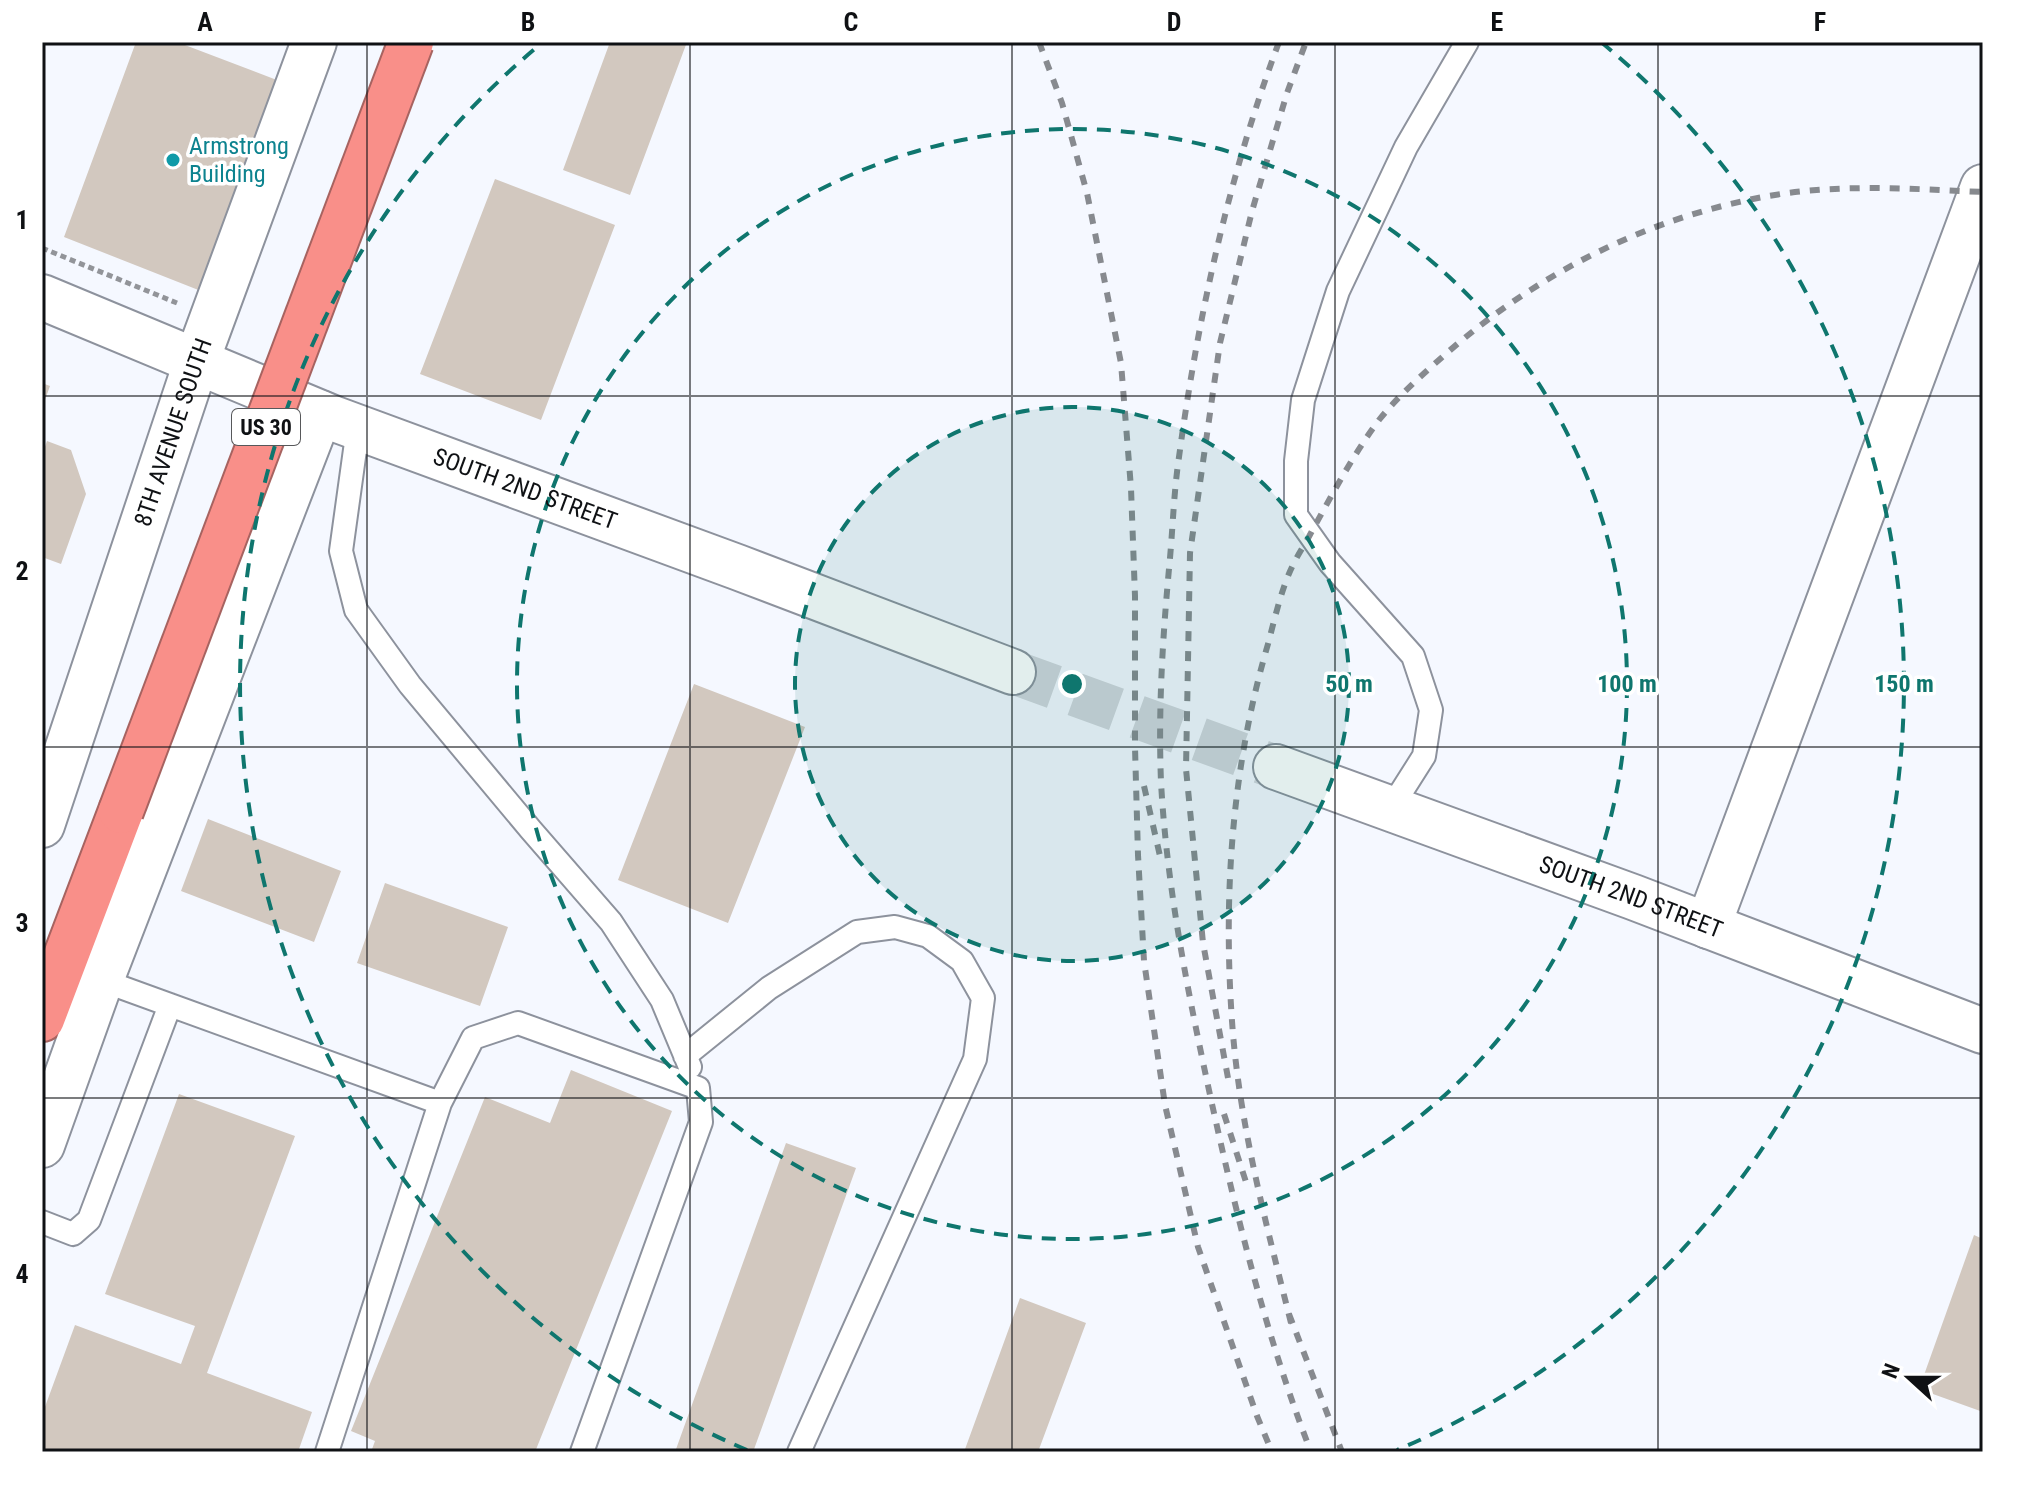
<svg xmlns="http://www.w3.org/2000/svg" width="2025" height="1494" font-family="'Roboto Condensed',sans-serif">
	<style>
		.building { fill: #d2c8bf }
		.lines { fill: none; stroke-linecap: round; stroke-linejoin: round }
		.street-tunnel { stroke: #d2d5dc; stroke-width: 44; stroke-dasharray: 44 22; stroke-linecap: butt }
		.lane-casing { stroke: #8d929d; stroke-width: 26 }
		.street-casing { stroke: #8d929d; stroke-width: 48 }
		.highway-casing { stroke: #a76360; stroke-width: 48 }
		.path { stroke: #929499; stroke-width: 5; stroke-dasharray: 6 4; stroke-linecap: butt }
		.lane { stroke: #fff; stroke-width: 22 }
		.street { stroke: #fff; stroke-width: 44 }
		.highway { stroke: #f98f89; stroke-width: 44 }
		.rail { stroke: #878a8f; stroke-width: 6; stroke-dasharray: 10 10; stroke-linecap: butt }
		.highway-bridge-casing { stroke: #a76360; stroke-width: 48; stroke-linecap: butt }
		.highway-bridge { stroke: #f98f89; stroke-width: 44 }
		.grid { fill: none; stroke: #0f1114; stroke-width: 2; stroke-opacity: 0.55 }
		.ring { fill: none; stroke: #0f766e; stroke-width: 4; stroke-dasharray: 14 10 }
		.culture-dot { fill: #0f9aa8; stroke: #fff; stroke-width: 3 }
		.labels { text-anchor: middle; stroke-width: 7; stroke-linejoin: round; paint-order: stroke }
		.shield { fill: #fff; stroke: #57585a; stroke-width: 2 }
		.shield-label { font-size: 22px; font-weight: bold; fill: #0f1114 }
		.culture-label { font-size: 24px; fill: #0d838f; stroke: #fff; text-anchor: start }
		.street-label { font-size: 24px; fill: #0f1114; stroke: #fff }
		.centre { fill: #0f766e; stroke: #fff; stroke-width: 4 }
		.ring-label { font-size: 24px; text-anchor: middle; font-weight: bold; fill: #0f766e; stroke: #fff; stroke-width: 7; stroke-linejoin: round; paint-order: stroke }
		.neatline { fill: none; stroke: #0f1114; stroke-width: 3 }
		.grid-label { font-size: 26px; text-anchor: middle; font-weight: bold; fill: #0f1114 }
	</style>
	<rect width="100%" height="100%" fill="#f5f8ff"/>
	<!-- building -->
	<path class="building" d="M136 42H177L282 82 206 293 64 237Z
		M610 42H687L630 195 563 170Z
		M495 179 615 225 541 420 420 374Z
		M42 383 50 386 42 408Z
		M47 441 71 450 86 494 61 564 42 557V455Z
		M694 684 805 727 728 923 618 880Z
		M208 819 341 871 314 942 181 891Z
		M385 883 508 927 480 1006 357 963Z
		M571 1070 672 1111 535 1452H371L375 1441 351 1431 485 1097 550 1123Z
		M179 1094 295 1136 207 1373 312 1412 298 1452H42V1415L75 1325 181 1364 195 1326 105 1294Z
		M786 1143 856 1168 753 1452H675Z
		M1974 1235 1983 1239V1412L1919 1389Z
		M1020 1298 1086 1323 1038 1452H964Z"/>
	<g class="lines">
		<!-- street-tunnel -->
		<path class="street-tunnel" d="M1013 672 1276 767"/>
		<!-- lane casing -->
		<g class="lane-casing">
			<path id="lane" d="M358 428 341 551 356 610 410 685 531 830 611 922 662 1000 690 1067
				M1391 808 1424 756 1431 710 1413 656 1330 563 1296 515V461L1303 400 1338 291 1406 147 1467 42
				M101 980 440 1103
				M685 1056 769 988 857 932 895 927 928 936 962 961 983 998 975 1059 799 1452
				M42 1222 73 1234 89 1220 170 1005
				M327 1452 440 1103 473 1038 518 1023 698 1088 701 1122 582 1452"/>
		</g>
		<!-- street casing -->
		<g class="street-casing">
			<g id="street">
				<path id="s1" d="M42 297 335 419 737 567 1013 672"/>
				<path id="s2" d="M1276 767 1633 897 1983 1031"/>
				<path id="s3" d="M42 825 197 360 314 42"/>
				<path d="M1708 926 1983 187"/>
				<path d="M42 1145 101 980 320 413"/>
			</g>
		</g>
		<!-- highway casing -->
		<g class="highway-casing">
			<path id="highway" d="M42 1019 121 811"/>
		</g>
		<!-- path -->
		<path class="path" d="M42 248 177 303"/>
		<!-- lane -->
		<use href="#lane" class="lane"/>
		<!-- street -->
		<use href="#street" class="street"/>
		<!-- highway -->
		<use href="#highway" class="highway"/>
		<!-- rail -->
		<path class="rail" d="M1039 42 1062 103 1087 193 1121 363 1131 488 1135 596V747L1138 855 1144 961 1165 1105 1198 1247 1257 1416 1272 1452
			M1279 42C1229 175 1198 316 1179 457 1174 490 1173 524 1170 558 1163 632 1158 707 1161 782 1167 891 1189 998 1212 1104 1238 1222 1267 1339 1311 1452
			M1144 786 1160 856
			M1228 1078 1203 943 1186 769 1190 553 1220 343 1252 211 1287 93 1306 42
			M1224 1114 1246 1182
			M1289 1314 1342 1452
			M1291 1323C1266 1223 1239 1124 1232 1021 1223 894 1232 766 1268 644 1275 618 1281 590 1292 567 1298 554 1306 543 1312 531 1333 493 1353 455 1379 420 1399 395 1424 373 1448 352 1542 270 1657 213 1781 194 1848 184 1915 189 1983 192"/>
		<!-- highway-bridge casing -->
		<g class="highway-bridge-casing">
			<path id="highway-bridge" d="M121 811 411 42"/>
		</g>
		<!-- highway-bridge -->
		<use href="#highway-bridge" class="highway-bridge"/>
	</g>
	<!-- grid -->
	<path class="grid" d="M367 42V1452M690 42V1452M1012 42V1452M1335 42V1452M1658 42V1452M42 396H1983M42 747H1983M42 1098H1983"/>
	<!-- distance rings -->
	<circle cx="1072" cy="684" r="277" fill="#0f766e" fill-opacity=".12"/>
	<g class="ring">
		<circle cx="1072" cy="684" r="277"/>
		<circle cx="1072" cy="684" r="555"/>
		<path d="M747 1450A832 832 0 0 1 543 42M1601 42A832 832 0 0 1 1397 1450"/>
	</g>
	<!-- markers -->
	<circle class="culture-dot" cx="173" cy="160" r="8"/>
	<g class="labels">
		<!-- shield labels -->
		<rect class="shield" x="232" y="409" width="68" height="36" rx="6"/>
		<g class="shield-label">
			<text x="266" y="435">US 30</text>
		</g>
		<!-- culture labels -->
		<g class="culture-label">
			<text x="189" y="154">Armstrong<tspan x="189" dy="28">Building</tspan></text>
		</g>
		<!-- street labels -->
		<g class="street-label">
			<text dy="8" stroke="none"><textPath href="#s3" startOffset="414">8TH AVENUE SOUTH</textPath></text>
			<text dy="8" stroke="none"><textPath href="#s1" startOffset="520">SOUTH 2ND STREET</textPath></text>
			<text dy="8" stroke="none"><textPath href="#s2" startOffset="378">SOUTH 2ND STREET</textPath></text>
		</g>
	</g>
	<circle cx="1072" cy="684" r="12" class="centre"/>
	<g class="ring-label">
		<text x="1349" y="692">50 m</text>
		<text x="1627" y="692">100 m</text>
		<text x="1904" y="692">150 m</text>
	</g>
	<!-- border -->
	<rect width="2025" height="1494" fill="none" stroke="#ffffff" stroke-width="88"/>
	<!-- north arrow -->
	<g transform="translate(1909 1378) rotate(291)" stroke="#ffffff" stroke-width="6" paint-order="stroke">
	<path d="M0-6L14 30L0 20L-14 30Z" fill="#0f1114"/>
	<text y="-12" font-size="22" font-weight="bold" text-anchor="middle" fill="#0f1114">N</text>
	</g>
	<rect x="44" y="44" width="1937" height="1406" class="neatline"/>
	<g class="grid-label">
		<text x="205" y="31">A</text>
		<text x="528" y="31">B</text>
		<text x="851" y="31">C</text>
		<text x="1174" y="31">D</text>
		<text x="1497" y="31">E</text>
		<text x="1820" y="31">F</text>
		<text x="22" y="229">1</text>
		<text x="22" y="580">2</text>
		<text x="22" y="932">3</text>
		<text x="22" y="1283">4</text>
	</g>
</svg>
